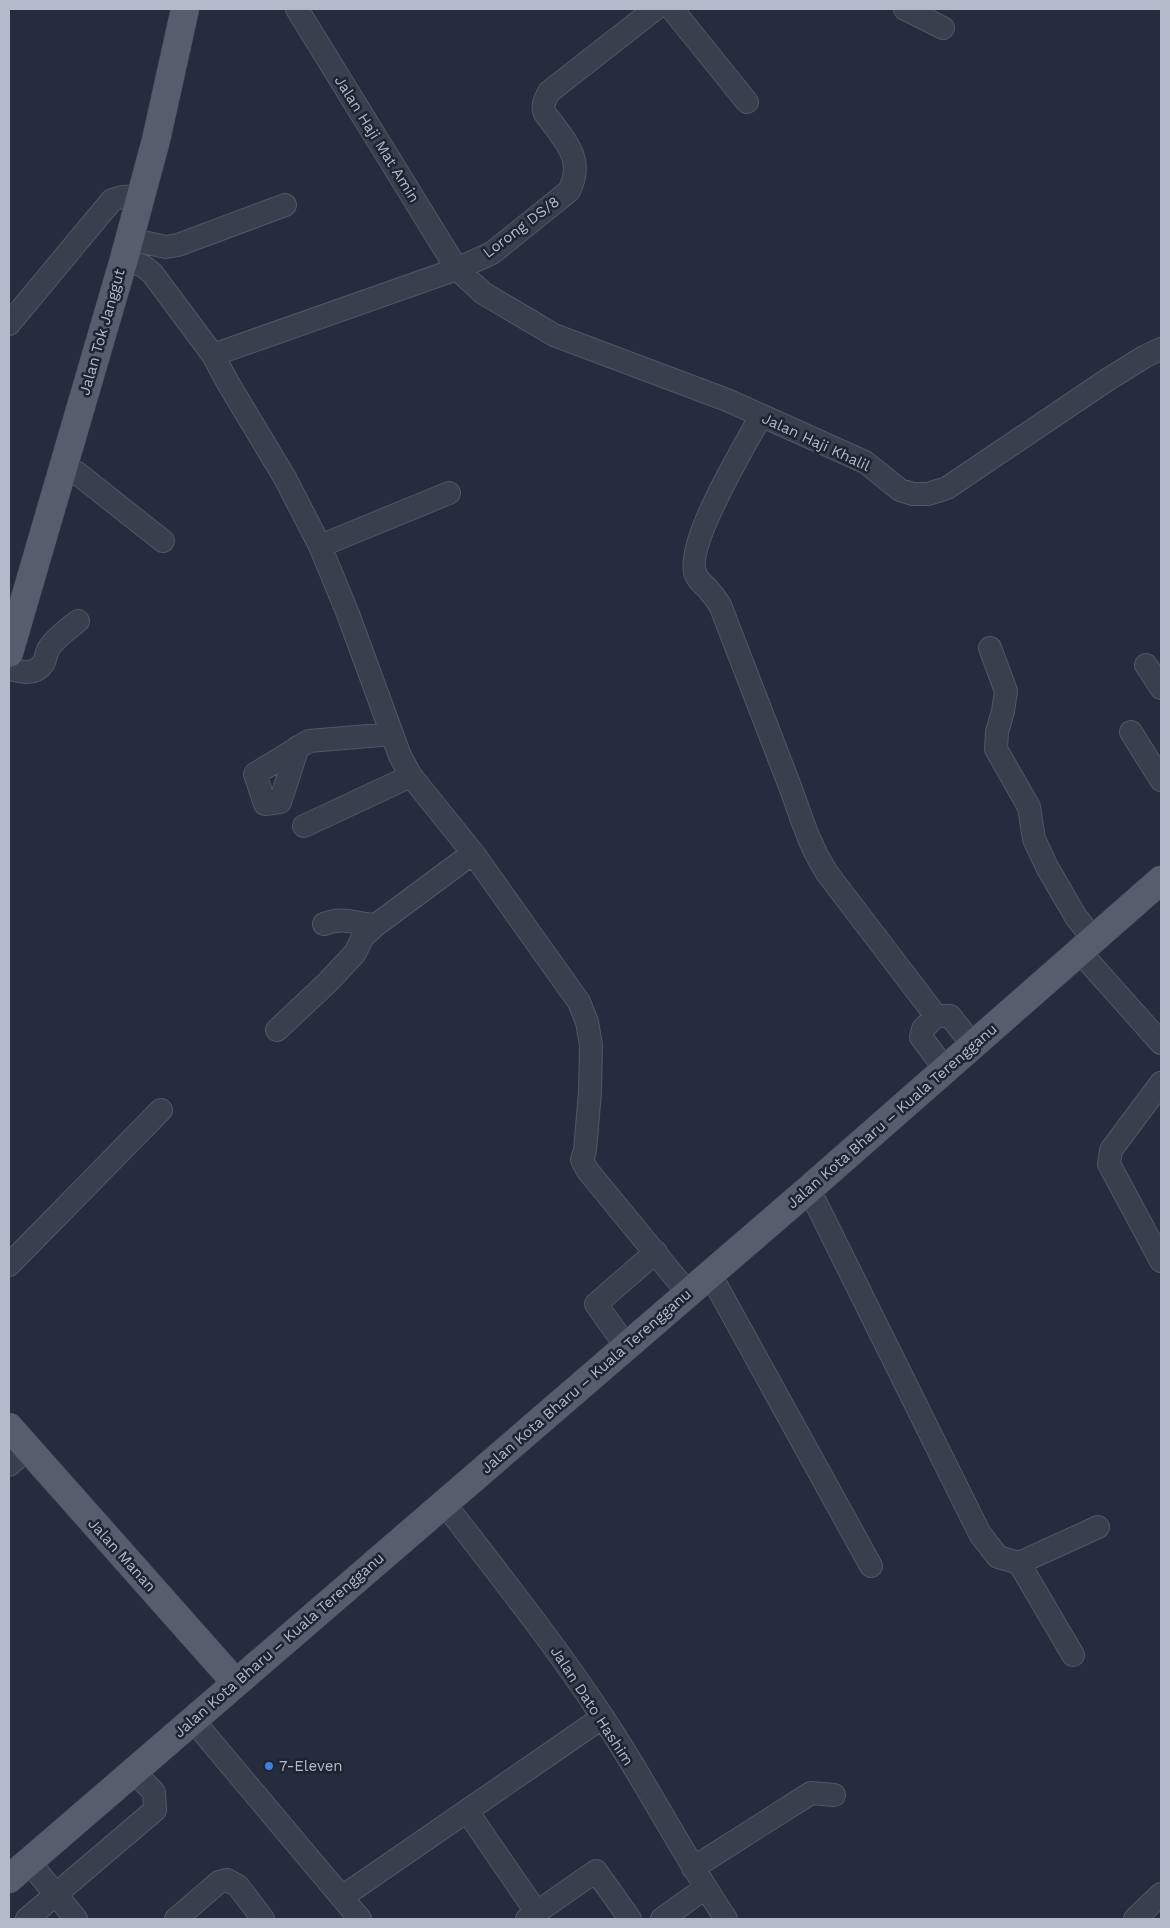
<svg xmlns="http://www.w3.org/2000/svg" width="1170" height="1928" font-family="'Work Sans',sans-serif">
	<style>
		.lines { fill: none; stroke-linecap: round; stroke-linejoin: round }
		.minor-casing { stroke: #505765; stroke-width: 24 }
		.major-casing { stroke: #414856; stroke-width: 29 }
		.minor { stroke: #383f4d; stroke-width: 22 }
		.major { stroke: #565e6d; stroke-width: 28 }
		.shop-dot { fill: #3f7fe0; stroke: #1d2432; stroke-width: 2 }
		.labels { text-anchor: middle; stroke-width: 5; stroke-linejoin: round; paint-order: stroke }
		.street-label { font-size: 15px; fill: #b3bac9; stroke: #1d2432 }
		.poi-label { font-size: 15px; fill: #b3bac9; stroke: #1d2432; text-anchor: start }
	</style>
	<rect width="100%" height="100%" fill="#242c3d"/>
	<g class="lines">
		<!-- minor casing -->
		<g class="minor-casing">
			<path id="minor" d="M297 9 457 269 483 293 554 335 727 400 865 462 900 490 913 494H928L947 488 1107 380 1144 357 1161 349
				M672 9 747 102
				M905 9 943 28
				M129 239 166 247 178 245 285 205
				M124 259 143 266 152 273 213 355 228 383 285 478 320 546 348 614 400 756 411 776 473 853 579 1002 587 1022 591 1045 590 1092 585 1150 582 1160 588 1171 688 1293
				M9 324 112 200 122 197 140 196
				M213 355 457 269 492 253 569 191C583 163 570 147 553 124 550 120 545 115 544 111 542 104 546 98 549 92L655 9
				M761 416C745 445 683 547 696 575 699 582 707 587 711 593 715 597 717 601 720 605 742 662 764 719 786 776 800 811 806 840 827 873L936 1016H950L973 1045
				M62 468 77 473 163 541
				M320 546 449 493
				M990 648 1006 691 1003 711 997 732 996 749 1029 807 1034 839 1047 867 1076 917 1094 940
				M1146 665 1161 688
				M9 669C21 672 36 676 44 662 46 658 46 652 49 648 56 637 68 629 78 621
				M1131 732 1161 780
				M298 747 280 802 265 804 255 774 309 741 392 734
				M304 826 411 776
				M324 924C344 916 355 924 376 925
				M1080 952 1161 1043
				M936 1016 923 1029 921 1037 945 1069
				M277 1030 328 982 355 953 363 937 376 925 473 853
				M1161 1083 1111 1150 1109 1164 1161 1261
				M809 1189 980 1534 998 1557 1019 1563 1073 1655
				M9 1265 161 1110
				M710 1274 871 1566
				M626 1346 596 1304 656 1252
				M9 1465 28 1448
				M444 1503C498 1573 553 1642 602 1716 646 1782 682 1853 726 1919
				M1019 1563 1098 1527
				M192 1719 360 1919
				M467 1811 537 1913
				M29 1862 76 1919
				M693 1868 811 1793 834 1795
				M342 1897 603 1717
				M27 1919 155 1810 154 1792 133 1771
				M176 1919 219 1882 227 1880 238 1886 263 1919
				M527 1919 596 1871 630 1919
				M662 1919 705 1888
				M1135 1919 1161 1894"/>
		</g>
		<!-- major casing -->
		<g class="major-casing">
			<path id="major" d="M9 653 124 259 156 140 185 9
				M9 1427 236 1683
				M9 1879 809 1189 1161 880"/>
		</g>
		<!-- minor -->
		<use href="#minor" class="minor"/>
		<!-- major -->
		<use href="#major" class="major"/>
	</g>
	<!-- markers -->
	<circle class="shop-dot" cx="269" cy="1766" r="5"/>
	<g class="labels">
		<!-- street labels -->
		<g class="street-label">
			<text transform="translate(377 139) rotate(58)" y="5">Jalan Haji Mat Amin</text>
			<text transform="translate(521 227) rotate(-37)" y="5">Lorong DS/8</text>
			<text transform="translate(102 332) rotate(-74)" y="5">Jalan Tok Janggut</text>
			<text transform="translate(816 442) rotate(25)" y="5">Jalan Haji Khalil</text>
			<text transform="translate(892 1116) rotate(-41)" y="5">Jalan Kota Bharu – Kuala Terengganu</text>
			<text transform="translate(586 1381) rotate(-41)" y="5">Jalan Kota Bharu – Kuala Terengganu</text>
			<text transform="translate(122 1555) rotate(48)" y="5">Jalan Manan</text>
			<text transform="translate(279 1645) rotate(-41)" y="5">Jalan Kota Bharu – Kuala Terengganu</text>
			<text transform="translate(592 1706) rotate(57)" y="5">Jalan Dato Hashim</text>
		</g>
		<!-- poi labels -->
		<g class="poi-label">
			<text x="279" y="1771">7-Eleven</text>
		</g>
	</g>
	<!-- border -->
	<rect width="1170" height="1928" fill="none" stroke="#b3bac9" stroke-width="20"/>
</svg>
